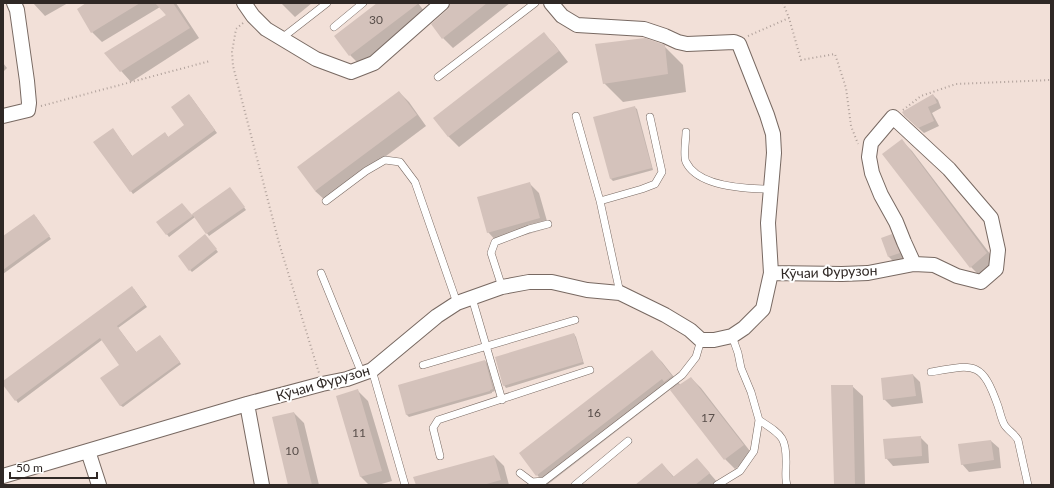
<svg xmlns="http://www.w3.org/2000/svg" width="1054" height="488" font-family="Lato,sans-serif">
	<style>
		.shadow { fill: #0003 }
		.building { fill: #d4c2bb }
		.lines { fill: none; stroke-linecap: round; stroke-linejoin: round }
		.service-casing { stroke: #786962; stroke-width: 8 }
		.minor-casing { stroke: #786962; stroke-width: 16 }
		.path { stroke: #b0a19b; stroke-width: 2; stroke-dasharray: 1 3; stroke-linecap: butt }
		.service { stroke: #fff; stroke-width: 7 }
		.minor { stroke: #fff; stroke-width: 14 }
		.labels { text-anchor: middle; stroke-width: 4; stroke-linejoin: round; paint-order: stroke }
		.number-label { font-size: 12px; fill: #584e4a }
		.street-label { font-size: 14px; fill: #2f2825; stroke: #fff }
	</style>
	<rect width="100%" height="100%" fill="#f2e0d8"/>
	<!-- shadow -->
	<path class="shadow" d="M33 3H68L45 16Z
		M88 3H176L199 38 131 82 106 54 167 16 160 7 102 42 92 32Z
		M281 3H312L295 17Z
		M379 3H418L427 15 360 65 350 55Z
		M451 3H510L453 48 443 38Z
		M544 34 554 44 568 62 459 147 449 137 435 118Z
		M664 46 683 65 686 92 623 102 604 83Z
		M3 63 7 68 3 72Z
		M399 92 409 102 426 126 326 201 315 191Z
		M933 95 938 100 941 108 932 113 939 126 924 133 904 115Z
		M191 97 217 133 133 194 95 142 115 132 133 157 165 133 169 138 186 125Z
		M634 107 637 109 653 170 613 181 611 179Z
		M902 141 912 151 997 263 981 277 971 267Z
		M529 183 539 193 549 228 498 243 488 232Z
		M230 188 246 210 209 236 195 217 169 237 158 222 192 215Z
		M36 217 51 239 3 274V237Z
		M891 235 897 240 904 258 894 262 889 257Z
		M207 238 218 252 192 272 190 270Z
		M134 289 147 307 118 328 137 353 162 338 181 364 123 407 120 405V365L102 340 18 403 16 400 3 382Z
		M574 334 576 337 584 364 506 388 504 385Z
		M652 352 662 362 681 386 691 378 701 388 753 455 735 469 725 459 671 389 547 485 537 475Z
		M485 361 487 363 495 391 492 392V393L409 417 407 415 399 386Z
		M913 375 920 382 923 403 892 407 884 399Z
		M852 386 863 396 865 485H835Z
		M358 391 368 401 392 481 378 485H369L361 477 337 397Z
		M294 413 304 423 319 485H290Z
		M920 437 928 445 929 463 893 466 886 458Z
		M991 441 999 448 1001 468 969 472 962 464Z
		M494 456 504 466 509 485H417Z
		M697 459 719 484 636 485 662 464 674 477Z"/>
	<!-- building -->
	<path class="building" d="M86 3H140L91 33 77 9Z
		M155 3H173L190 28 120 72 104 53 166 15Z
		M377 3H419L349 56 334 36Z
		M450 3H487L442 39 431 24 448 9Z
		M544 32 559 51 448 137 433 118Z
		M645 38 665 45 668 74 603 84 595 44Z
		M399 91 417 115 315 191 297 167Z
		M189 94 215 130 130 192 93 142 113 128 132 156 165 132 168 137 184 125 171 107Z
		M933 94 937 103 928 107 934 121 918 128 904 115 902 112Z
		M635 106 652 168 610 179 593 117Z
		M902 139 987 253 970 268 882 154Z
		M530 182 540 218 487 233 477 197Z
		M230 187 245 207 206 234 192 214Z
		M182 203 193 216 166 235 156 222Z
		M34 214 50 236 3 270V236Z
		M205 234 217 249 189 271 178 256Z
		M892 234 900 253 888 257 881 238Z
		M132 286 145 305 117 326 136 352 160 335 180 362 120 406 100 378 119 365 100 338 15 401 3 385V381Z
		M574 333 583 362 503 386 495 357Z
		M652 350 672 376 664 382 662 379 536 476 519 453Z
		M485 360 493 389 490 390V391L406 415 398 385Z
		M913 374 916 396 883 400 881 378Z
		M691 377 744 445 724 460 670 390 678 384 679 385Z
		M831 385H853L855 485H834Z
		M358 389 382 471 360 477 336 396Z
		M294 412 312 485H288L272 417Z
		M921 436 922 456 885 459 883 439Z
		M991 440 994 460 961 465 958 444Z
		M494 455 501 480 483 485H416L413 477Z
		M697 458 710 473 695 485H635L662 463 673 477Z"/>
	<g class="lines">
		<!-- service casing -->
		<g class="service-casing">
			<path id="service" d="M334 27 363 3
				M282 38 327 3
				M438 77 535 3
				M576 116 600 201 620 293
				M686 132C686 139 683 157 686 162 698 187 747 189 771 189
				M326 201 366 171 385 160 400 162 415 182 457 303
				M600 201 642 189 655 184 662 172 650 117
				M321 273 362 374
				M502 287 491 253 495 242 529 229 548 224
				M472 298 502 400
				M423 365 575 320
				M372 370 405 485
				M931 372C975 364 982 361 998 406 1000 412 1001 418 1004 424 1007 430 1014 433 1018 440L1028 485
				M759 420C782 435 787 437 786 466 786 472 785 479 787 485
				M440 456 433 428 438 420 590 370
				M520 473 532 482 544 481 682 375 696 357 701 340
				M575 485 628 441
				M717 485 740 471 754 451 759 420 751 392 741 368 738 353 732 336"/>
		</g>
		<!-- minor casing -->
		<g class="minor-casing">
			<path id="minor" d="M244 3 253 16 266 29 316 59 351 72 374 63 442 3
				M551 3 562 16 577 25 644 29 665 36 678 42 687 44 734 42 739 44 767 115 773 134 774 153 768 223 771 273
				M3 116 28 110 29 103 27 81 17 10 14 3
				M247 404 262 485
				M88 451 99 485
				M3 476 247 404 322 384 347 379 372 370 437 316 457 303 502 287 529 282H552L587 290 620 293 665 315 690 330 701 340H714L732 336 744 328 763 309 771 273 842 274 868 273 914 264 934 265 957 276 981 282 996 269 998 250 991 218 949 169 893 117 871 143 869 157 872 173 881 195 896 222 904 242 914 264"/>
		</g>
		<!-- path -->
		<path class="path" d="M783 3 789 18
			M243 23 236 29 232 52 233 66 279 243 319 373
			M748 36 789 18 801 60 835 54 846 88 851 126 858 144
			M41 106 210 61
			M903 110 921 96 956 84 1051 80"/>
		<!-- service -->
		<use href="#service" class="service"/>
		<!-- minor -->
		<use href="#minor" class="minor"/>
	</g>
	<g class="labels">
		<!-- number labels -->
		<g class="number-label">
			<text x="376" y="24">30</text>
			<text x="594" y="417">16</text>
			<text x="708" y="422">17</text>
			<text x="359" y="437">11</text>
			<text x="292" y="455">10</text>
		</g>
		<!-- street labels -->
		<g class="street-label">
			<text transform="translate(829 272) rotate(-2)" y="5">Кӯчаи Фурузон</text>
			<text transform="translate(323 383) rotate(-16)" y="5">Кӯчаи Фурузон</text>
		</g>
	</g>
	<!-- border -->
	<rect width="1054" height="488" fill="none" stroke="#2f2825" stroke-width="8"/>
	<!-- scale -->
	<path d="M10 472v6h87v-6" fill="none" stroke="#2f2825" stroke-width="2"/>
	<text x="16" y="472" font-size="12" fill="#2f2825" stroke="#ffffff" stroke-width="3" paint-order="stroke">50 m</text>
</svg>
